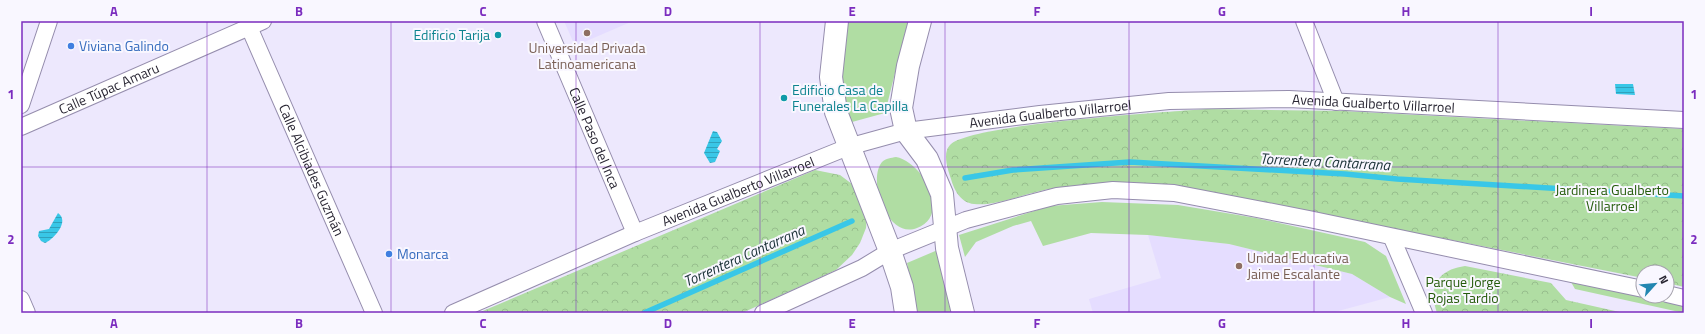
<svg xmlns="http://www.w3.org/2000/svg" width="1705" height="334" font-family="'Titillium Web',sans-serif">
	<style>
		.built { fill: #e5ddff }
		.grass { fill: #b0dda3 }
		.park { fill: url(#park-crowns) }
		.water { fill: url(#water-rules) }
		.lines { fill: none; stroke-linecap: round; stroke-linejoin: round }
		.stream { stroke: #39c7e7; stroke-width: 5.5 }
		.minor-casing { stroke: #958dad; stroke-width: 18 }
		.secondary-casing { stroke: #958dad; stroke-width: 24 }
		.minor { stroke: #fff; stroke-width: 16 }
		.secondary { stroke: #fff; stroke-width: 22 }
		.grid { fill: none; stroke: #7b2cbf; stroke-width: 1; stroke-opacity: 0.55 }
		.education-dot { fill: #8d6e63; stroke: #f9f7ff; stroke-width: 1.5 }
		.culture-dot { fill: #0f9aa8; stroke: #f9f7ff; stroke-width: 1.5 }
		.shop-dot { fill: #3f7fe0; stroke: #f9f7ff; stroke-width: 1.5 }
		.labels { text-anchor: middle; stroke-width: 4; stroke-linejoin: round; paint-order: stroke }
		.culture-label { font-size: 14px; fill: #0d838f; stroke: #f9f7ff; text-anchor: end }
		.shop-label { font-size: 14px; fill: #366cbe; stroke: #f9f7ff; text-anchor: start }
		.education-label { font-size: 14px; fill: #785e54; stroke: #f9f7ff }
		.street-label { font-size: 14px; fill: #292633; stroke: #f9f7ff }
		.park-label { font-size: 14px; fill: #245b0a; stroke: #f9f7ff }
		.water-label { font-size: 15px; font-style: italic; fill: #193036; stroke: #f9f7ff }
		.neatline { fill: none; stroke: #7b2cbf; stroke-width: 1.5 }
		.grid-label { font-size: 13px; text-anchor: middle; font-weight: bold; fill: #7b2cbf }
	</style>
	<defs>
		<pattern id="park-crowns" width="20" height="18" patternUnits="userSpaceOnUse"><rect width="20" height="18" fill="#b0dda3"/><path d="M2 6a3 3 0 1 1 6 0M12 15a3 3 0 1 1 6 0" fill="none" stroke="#97be8d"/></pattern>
		<pattern id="water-rules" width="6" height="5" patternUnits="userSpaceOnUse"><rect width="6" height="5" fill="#39c7e7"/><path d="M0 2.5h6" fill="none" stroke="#30a1bc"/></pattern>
	</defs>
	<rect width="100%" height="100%" fill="#ede8fd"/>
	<!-- built -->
	<path class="built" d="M564 21H633L575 46Z
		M1148 235 1229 244 1288 258 1352 274 1390 297 1331 313H1093L1089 299 1161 278Z"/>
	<!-- grass -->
	<path class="grass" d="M847 21H908L885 113 852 122 843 105 840 72Z
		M896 157C923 162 952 215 917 228 887 240 867 180 882 162 886 158 891 158 896 157Z
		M1102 202 1178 205 1256 218 1365 242 1386 256 1406 304 1390 297 1352 274 1229 244 1148 235 1091 233 1043 246 1031 221 1013 226 976 242 965 257 959 235 1050 206Z
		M940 249 954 313H914L912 289 907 263Z
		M1571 282 1684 306V313L1575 289Z"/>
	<!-- park -->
	<path class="park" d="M1206 109 1343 111 1684 129V287L1667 283V272H1643V278L1193 189C1147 185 1103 183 1057 188 1032 190 998 207 974 204 961 203 954 190 951 179 948 170 942 153 950 145 969 124 1168 112 1206 109Z
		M815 170 840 175 852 184 867 215 866 228 860 243 852 255 836 270 742 313H478Z
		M1465 266 1551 283 1566 300 1624 313H1437C1428 287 1437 270 1465 266Z"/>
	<!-- water -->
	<path class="water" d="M1615 84H1633L1635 95 1616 94Z
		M713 131 717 132 722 141 717 149 720 151 715 162 710 163 704 153Z
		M58 213C70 221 54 239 45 243L41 241 38 236 39 231 49 229Z"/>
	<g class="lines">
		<!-- stream -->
		<path class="stream" d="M965 178 1013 170 1130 162 1345 174 1397 179 1684 196
			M644 313 852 221"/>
		<!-- minor casing -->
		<g class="minor-casing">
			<g id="minor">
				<path id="s1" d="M545 21 635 233"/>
				<path d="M1304 21 1336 102"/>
				<path id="s2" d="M249 27 374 313"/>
				<path d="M21 105 49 21"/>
				<path id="s3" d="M21 127 263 21"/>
				<path d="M1392 238 1424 313"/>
				<path d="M1667 294 1684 298"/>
				<path d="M21 299 27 313"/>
				<path id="s4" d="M453 313 635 233 848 147 906 131 1040 114 1169 101 1289 99 1684 120"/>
				<path d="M763 313 862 268 890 251 966 220 1057 196 1113 190 1174 193 1309 219 1643 289"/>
			</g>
		</g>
		<!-- secondary casing -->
		<g class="secondary-casing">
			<path id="secondary" d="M837 21 831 77 836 112 890 251 902 287 906 313
				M920 21 908 66 901 108 906 131 927 159 942 194 947 248 963 313"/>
		</g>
		<!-- minor -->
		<use href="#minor" class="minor"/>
		<!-- secondary -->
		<use href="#secondary" class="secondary"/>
	</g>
	<!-- grid -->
	<path class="grid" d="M207 21V313M391 21V313M576 21V313M760 21V313M945 21V313M1129 21V313M1314 21V313M1498 21V313M21 167H1684"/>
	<!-- markers -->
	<g class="education-dot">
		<circle cx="587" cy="33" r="4"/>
		<circle cx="1239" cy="266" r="4"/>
	</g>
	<g class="culture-dot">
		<circle cx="498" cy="35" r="4"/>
		<circle cx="784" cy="98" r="4"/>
	</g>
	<g class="shop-dot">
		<circle cx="71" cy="46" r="4"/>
		<circle cx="389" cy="254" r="4"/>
	</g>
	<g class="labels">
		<!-- culture labels -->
		<g class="culture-label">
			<text x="490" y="40">Edificio Tarija</text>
			<text x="792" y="95" text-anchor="start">Edificio Casa de<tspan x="792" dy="16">Funerales La Capilla</tspan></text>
		</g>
		<!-- shop labels -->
		<g class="shop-label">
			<text x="79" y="51">Viviana Galindo</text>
			<text x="397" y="259">Monarca</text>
		</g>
		<!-- education labels -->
		<g class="education-label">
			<text x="587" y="53">Universidad Privada<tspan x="587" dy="16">Latinoamericana</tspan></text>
			<text x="1247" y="263" text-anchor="start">Unidad Educativa<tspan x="1247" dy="16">Jaime Escalante</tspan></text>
		</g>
		<!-- street labels -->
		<g class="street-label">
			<text dy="5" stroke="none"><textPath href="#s3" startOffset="96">Calle Túpac Amaru</textPath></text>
			<text dy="5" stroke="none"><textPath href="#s4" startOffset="958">Avenida Gualberto Villarroel</textPath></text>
			<text dy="5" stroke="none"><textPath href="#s4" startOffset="634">Avenida Gualberto Villarroel</textPath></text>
			<text dy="5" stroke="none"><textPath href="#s1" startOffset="127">Calle Paso del Inca</textPath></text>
			<text dy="5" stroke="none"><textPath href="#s2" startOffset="156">Calle Alcibiades Guzmán</textPath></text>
			<text dy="5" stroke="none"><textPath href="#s4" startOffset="310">Avenida Gualberto Villarroel</textPath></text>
		</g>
		<!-- park labels -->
		<g class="park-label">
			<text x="1612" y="195">Jardinera Gualberto<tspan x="1612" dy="16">Villarroel</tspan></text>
			<text x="1463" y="287">Parque Jorge<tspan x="1463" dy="16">Rojas Tardio</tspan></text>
		</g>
		<!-- water labels -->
		<g class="water-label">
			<text transform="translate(1325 162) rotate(3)" y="5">Torrentera Cantarrana</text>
			<text transform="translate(744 256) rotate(-24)" y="5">Torrentera Cantarrana</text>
		</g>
	</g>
	<!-- border -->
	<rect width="1705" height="334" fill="none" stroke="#f9f7ff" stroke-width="44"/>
	<!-- north arrow -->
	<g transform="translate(1655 284) rotate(63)"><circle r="19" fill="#f9f7ff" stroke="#a6a3ad"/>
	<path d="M0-3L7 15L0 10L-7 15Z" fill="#2387b1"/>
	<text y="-6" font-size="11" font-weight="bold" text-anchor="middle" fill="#292633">N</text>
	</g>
	<rect x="22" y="22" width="1661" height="290" class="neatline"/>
	<g class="grid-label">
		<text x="114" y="16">A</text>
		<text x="299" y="16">B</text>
		<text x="483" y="16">C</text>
		<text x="668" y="16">D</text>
		<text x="852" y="16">E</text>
		<text x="1037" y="16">F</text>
		<text x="1222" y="16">G</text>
		<text x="1406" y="16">H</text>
		<text x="1591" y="16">I</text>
		<text x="11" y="99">1</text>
		<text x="1694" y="99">1</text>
		<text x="11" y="244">2</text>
		<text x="1694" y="244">2</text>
		<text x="114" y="328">A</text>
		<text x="299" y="328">B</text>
		<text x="483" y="328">C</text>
		<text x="668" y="328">D</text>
		<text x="852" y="328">E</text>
		<text x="1037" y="328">F</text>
		<text x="1222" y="328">G</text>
		<text x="1406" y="328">H</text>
		<text x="1591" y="328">I</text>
	</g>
</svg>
